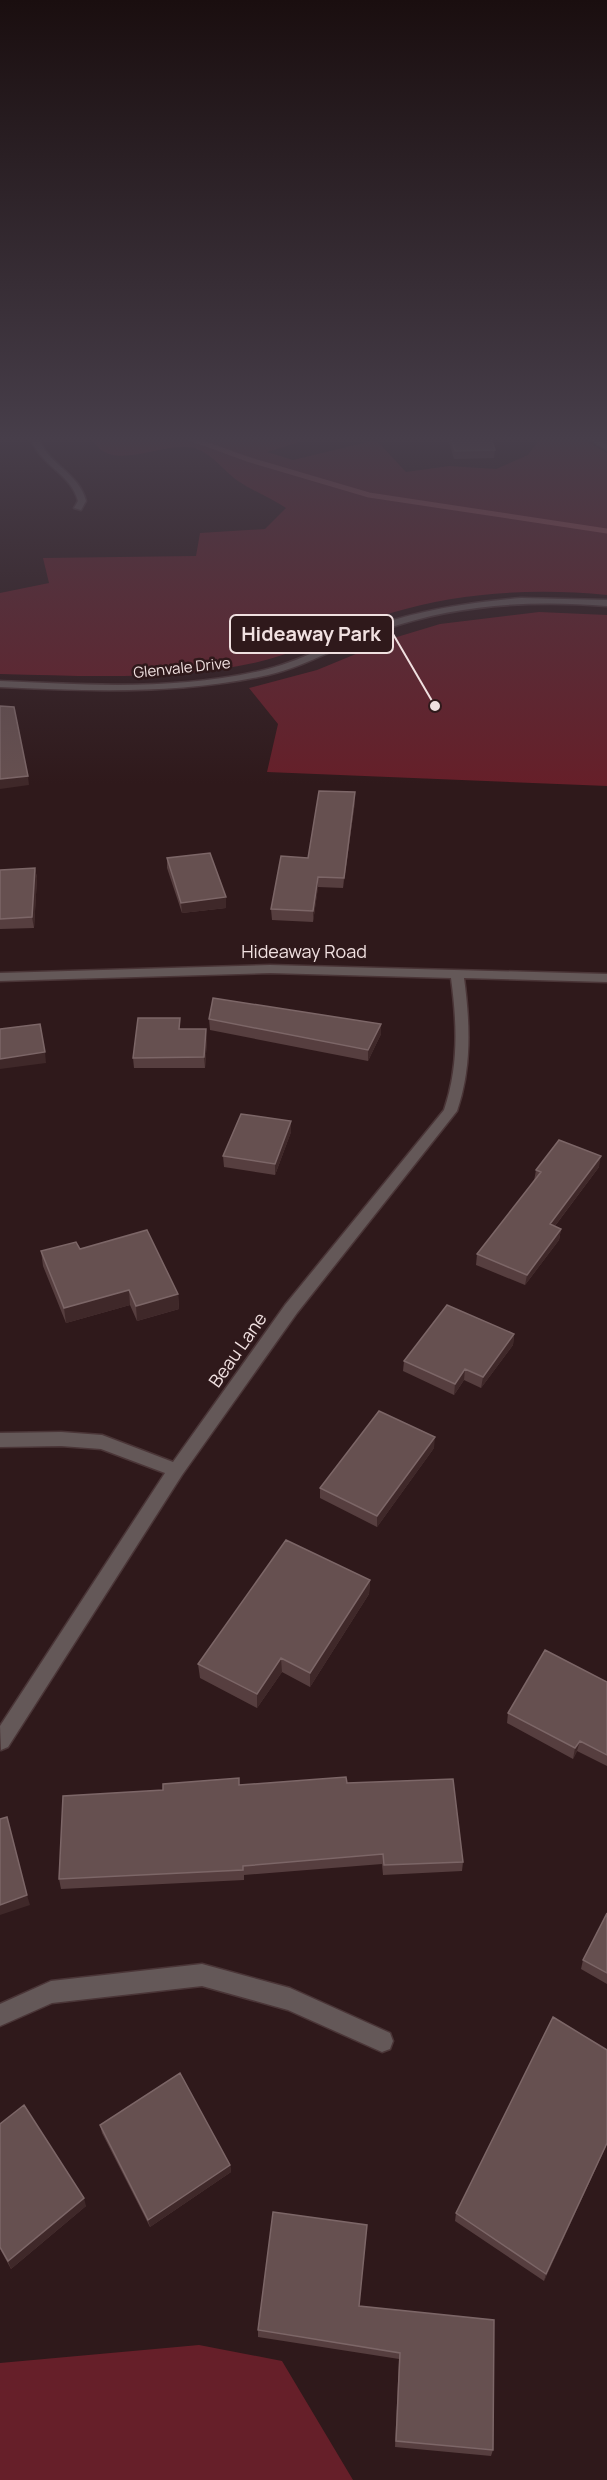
<svg xmlns="http://www.w3.org/2000/svg" width="607" height="2480" font-family="Manrope,sans-serif">
	<style>
		.green { fill: #661f29 }
		.lines { fill: none; stroke-linecap: round; stroke-linejoin: round }
		.stream { stroke: #9c4d54; stroke-width: 5 }
		.street-casing { stroke: #4a3537; stroke-width: 3 }
		.street { fill: #645858; fill-rule: evenodd }
		.wall { fill: #563e3f }
		.shaded-wall { fill: #3f2829 }
		.building { fill: #665050; stroke: #7c6667; stroke-width: 1.5 }
		.labels { text-anchor: middle; stroke-width: 5; stroke-linejoin: round; paint-order: stroke }
		.far-street-label { font-size: 15px; fill: #f0e0e0; stroke: #2f191b }
		.street-label { font-size: 18px; fill: #f0e0e0; stroke: #2f191b }
		.leader { fill: none; stroke: #f0e0e0; stroke-width: 2 }
		.callout-dot { fill: #f0e0e0; stroke: #2f191b; stroke-width: 2 }
		.callout { fill: #2f191b; stroke: #f0e0e0; stroke-width: 2 }
		.callout-label { font-size: 20px; text-anchor: middle; font-weight: bold; fill: #f0e0e0 }
	</style>
	<rect width="100%" height="100%" fill="#2f191b"/>
	<!-- green -->
	<path class="green" d="M91 436 315 437 267 452 293 460 376 440 406 472 449 466 496 469 528 455 540 438 578 436 607 453V595C535 588 461 592 391 613 346 627 305 651 258 662 173 681 86 676 0 674V593L49 583 43 558 196 556 200 533 265 529 286 508C271 498 253 491 238 481 225 472 212 454 197 449 165 438 108 478 91 436Z
		M539 612 607 615V786L267 772 278 724 249 688 317 670 397 637 440 624Z
		M199 2345 282 2361 353 2480H0V2363Z"/>
	<g class="lines">
		<!-- stream -->
		<path class="stream" d="M184 436 247 459 369 495 607 531"/>
		<!-- street casing -->
		<g class="street-casing">
			<path id="street" d="M30 436H38C46 464 79 472 86 501L81 510 74 508 78 501C71 473 38 465 30 436Z
				M583 436H592L607 445V450Z
				M521 598 607 600V606C532 600 458 604 386 629 346 642 310 665 268 675 180 695 90 691 0 687V681C89 685 181 691 268 669 307 659 341 638 378 625 424 609 473 602 521 598Z
				M270 965 607 974V982L464 978C470 1023 472 1067 457 1111L297 1313 182 1475 8 1747 1 1750 0 1726 165 1473 101 1449 61 1446 0 1447V1433L61 1432 102 1435 173 1462 285 1305 444 1110C459 1066 457 1023 451 978L270 973 0 981V973Z
				M202 1964 290 1988 390 2033 393 2041 390 2049 382 2052 288 2010 202 1986 52 2003 0 2026V2004L51 1981Z"/>
		</g>
		<!-- street -->
		<use href="#street" class="street"/>
	</g>
	<!-- wall -->
	<path class="wall" d="M447 436H490L495 450 494 458 454 459Z
		M355 802 343 888 318 887 313 922 272 920 271 909 308 858Z
		M167 858 226 908 182 913 167 868Z
		M35 868 37 878 34 928 0 929V875Z
		M209 1019 381 1034 368 1061 210 1030Z
		M180 1029 207 1039 205 1068H134L133 1058Z
		M291 1121V1132L275 1175 224 1167 223 1156Z
		M599 1167 555 1226 561 1229 559 1240 525 1285 476 1265 477 1254 534 1181 536 1170Z
		M80 1249 178 1294 179 1309 137 1321 130 1305 66 1323 43 1266 41 1251Z
		M514 1334 513 1345 481 1388 464 1380 454 1395 403 1371 404 1361Z
		M434 1448 377 1527 320 1498V1488Z
		M370 1580 369 1594 310 1687 282 1672 257 1708 200 1678 198 1664Z
		M607 1682V1766L577 1751 573 1759 507 1723 508 1713Z
		M347 1783 463 1862 462 1871 383 1875 382 1864 244 1875V1880L61 1889 59 1879 239 1785Z
		M607 1913V1984L581 1969 583 1960Z
		M607 2050V2144L544 2281 455 2221 456 2213Z
		M0 2124 86 2206 11 2269 0 2249Z
		M100 2125 230 2165 231 2172 150 2227 102 2133Z
		M359 2306 493 2450 491 2456 395 2447 399 2359 258 2337V2330Z"/>
	<!-- shaded-wall -->
	<path class="shaded-wall" d="M28 776 29 785 0 789V779Z
		M355 792V802L343 888 344 878Z
		M35 868 37 878 34 928 32 917Z
		M318 877V887L313 922V911Z
		M226 897V908L182 913 181 903Z
		M381 1024V1034L368 1061V1050Z
		M206 1029 207 1039 205 1068 204 1057Z
		M45 1052 46 1063 0 1069V1059Z
		M291 1121V1132L275 1175V1164Z
		M601 1156 599 1167 548 1235 550 1224Z
		M561 1229 559 1240 525 1285 527 1275Z
		M129 1290 130 1305 66 1323 64 1308Z
		M178 1294 179 1309 137 1321 136 1306Z
		M514 1334 513 1345 481 1388 483 1377Z
		M465 1369 464 1380 454 1395 455 1384Z
		M435 1437 434 1448 377 1527V1516Z
		M370 1580 369 1594 310 1687V1673Z
		M281 1658 282 1672 257 1708V1694Z
		M580 1741 577 1751 573 1759 575 1748Z
		M27 1895 30 1905 0 1915V1905Z
		M607 2143V2144L544 2281 546 2274Z
		M230 2165 231 2172 150 2227 148 2220Z
		M84 2198 86 2206 11 2269 8 2261Z"/>
	<!-- building -->
	<path class="building" d="M450 436H490L495 450 455 451Z
		M0 706 14 707 28 776 0 779Z
		M319 791 355 792 344 878 318 877 313 911 271 909 281 856 308 858Z
		M210 853 226 897 181 903 167 858Z
		M35 868 32 917 0 919V870Z
		M213 998 381 1024 368 1050 209 1019Z
		M138 1018H180L179 1029H206L204 1057 133 1058Z
		M40 1024 45 1052 0 1059V1029Z
		M241 1114 291 1121 275 1164 223 1156Z
		M559 1140 601 1156 550 1224 561 1229 527 1275 477 1254 541 1172 536 1170Z
		M147 1230 178 1294 136 1306 129 1290 64 1308 41 1251 76 1242 80 1249Z
		M447 1305 514 1334 483 1377 465 1369 455 1384 404 1361Z
		M379 1411 435 1437 377 1516 320 1488Z
		M286 1540 370 1580 310 1673 281 1658 257 1694 198 1664Z
		M545 1650 607 1682V1755L580 1741 575 1748 508 1713Z
		M346 1777 347 1783 453 1779 463 1862 384 1865 383 1854 243 1866V1870L59 1879 63 1796 163 1790V1784L239 1778V1785Z
		M7 1817 27 1895 0 1905V1819Z
		M607 1913V1973L583 1960Z
		M553 2017 607 2050V2143L546 2274 456 2213Z
		M180 2073 230 2165 148 2220 100 2125Z
		M24 2105 84 2198 8 2261 0 2247V2124Z
		M273 2212 367 2225 359 2306 494 2320 493 2450 396 2441 400 2353 258 2330Z"/>
	<!-- sky -->
	<linearGradient id="sky" x2="0" y2="1"><stop stop-color="#1a0e0f"/><stop offset="0.56" stop-color="#473e4a"/><stop offset="1" stop-color="#473e4a" stop-opacity="0"/></linearGradient>
	<rect width="607" height="784" fill="url(#sky)"/>
	<g class="labels">
		<!-- far-street labels -->
		<g class="far-street-label">
			<text transform="translate(182 668) rotate(-6)" y="5">Glenvale Drive</text>
		</g>
		<!-- street labels -->
		<g class="street-label">
			<text x="304" y="958">Hideaway Road</text>
			<text transform="translate(238 1350) rotate(-55)" y="6">Beau Lane</text>
		</g>
	</g>
	<!-- callouts -->
	<path class="leader" d="M435 706L393 634"/>
	<circle class="callout-dot" cx="435" cy="706" r="6"/>
	<rect class="callout" x="230" y="615" width="163" height="38" rx="6"/>
	<g class="callout-label">
		<text x="311" y="641">Hideaway Park</text>
	</g>
</svg>
